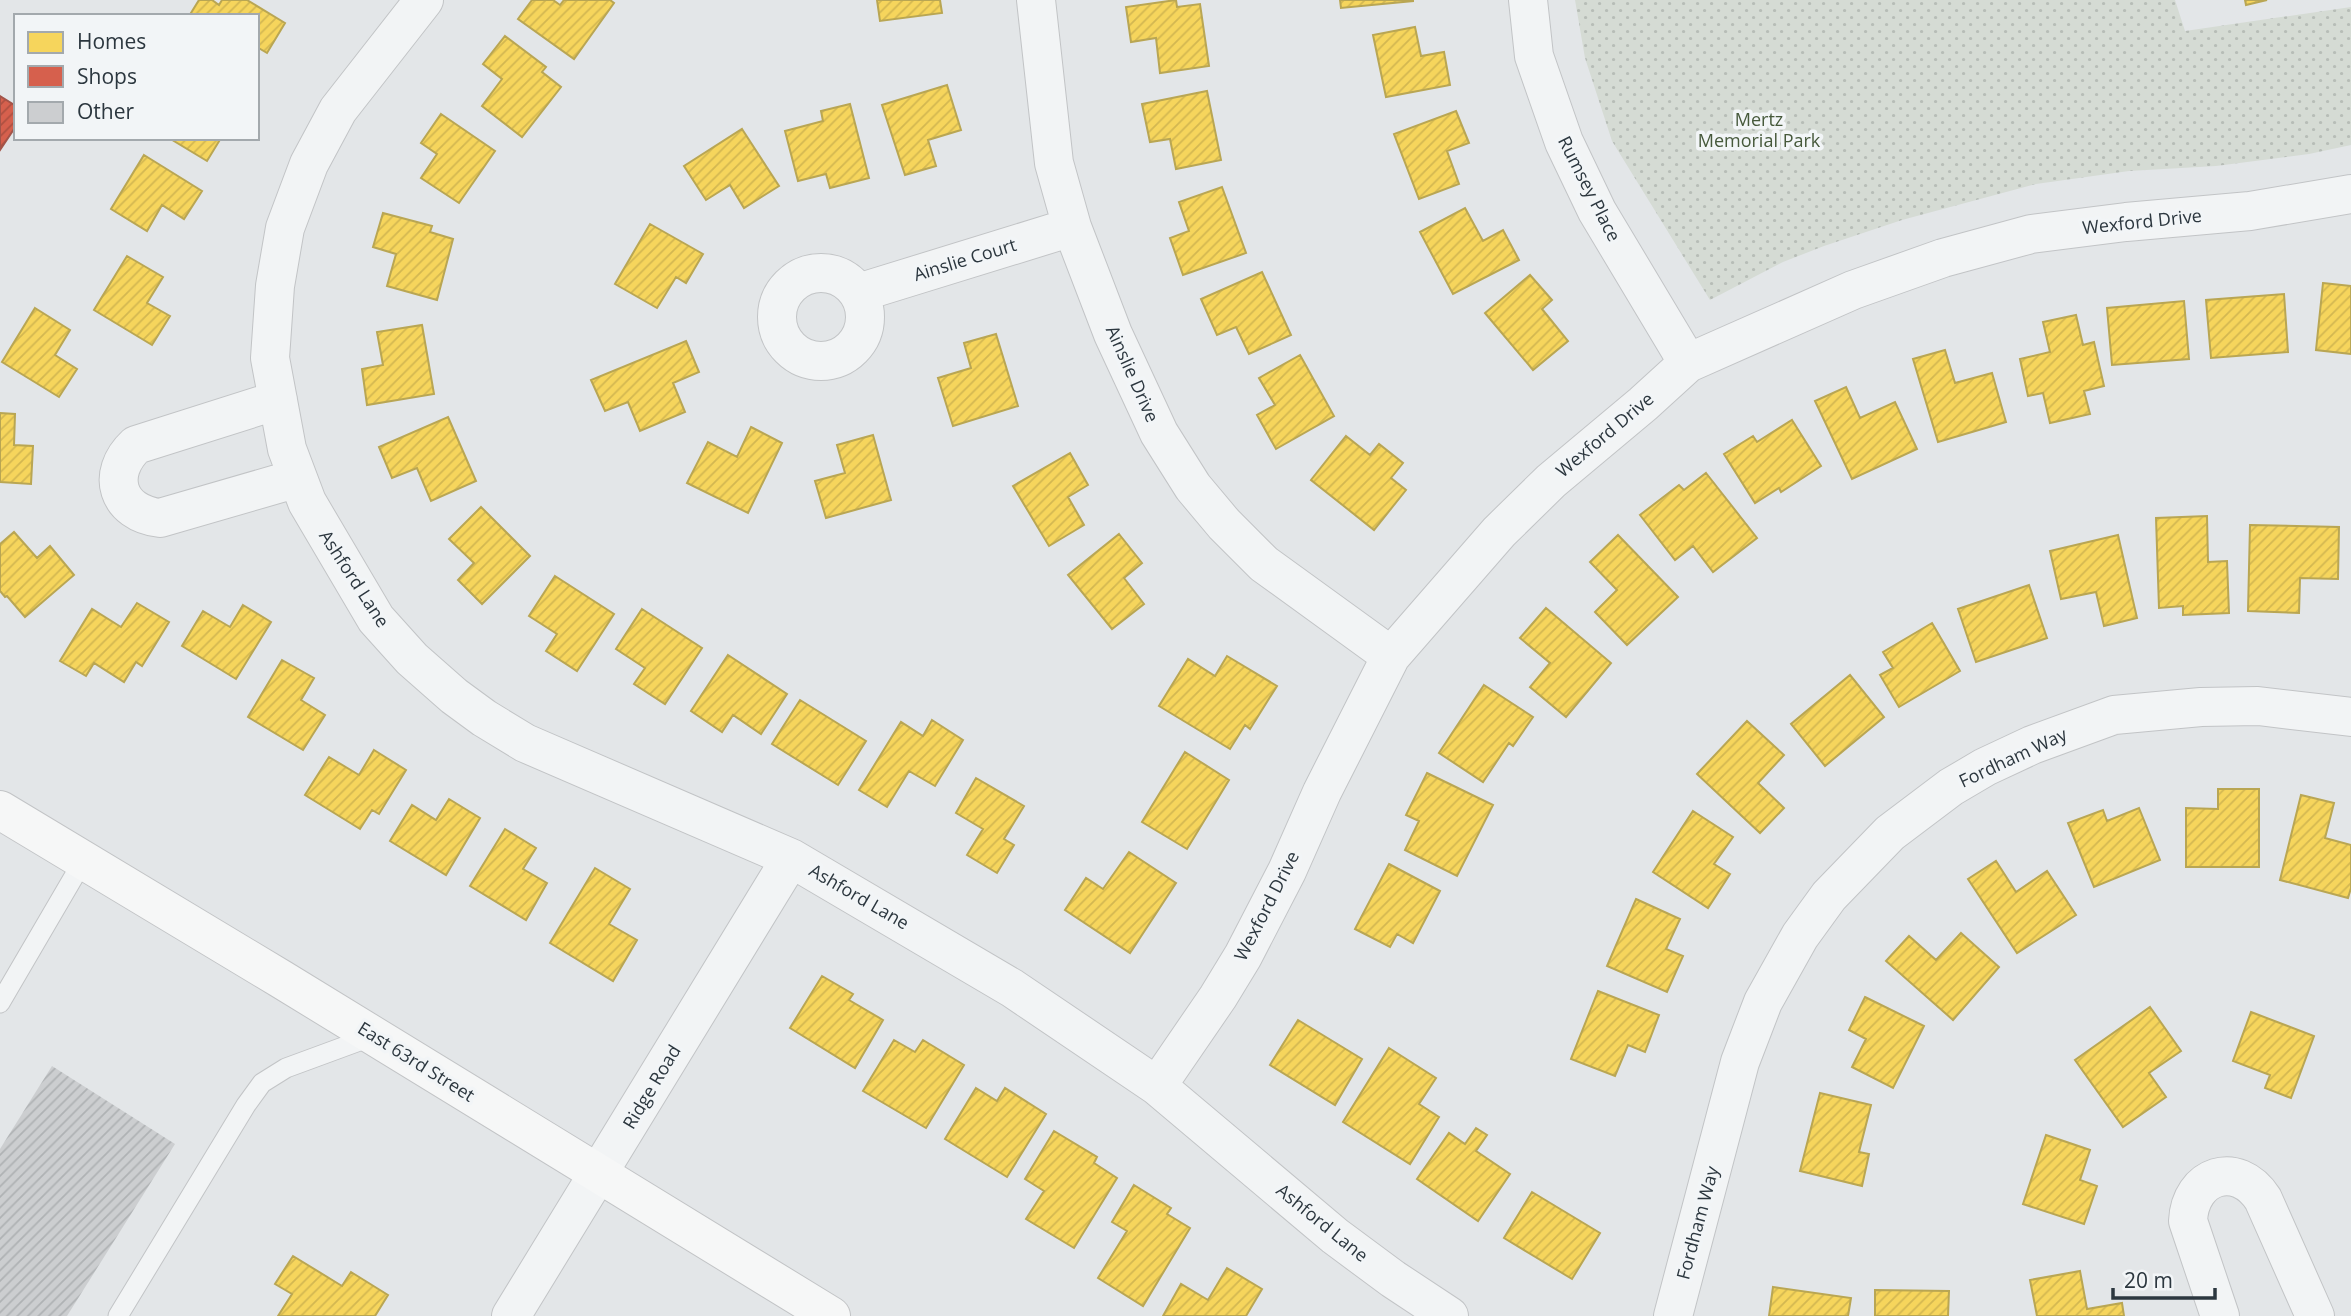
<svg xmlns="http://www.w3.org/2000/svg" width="2351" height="1316" font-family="'Open Sans',sans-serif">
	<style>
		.grass { fill: url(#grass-dots) }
		.homes { fill: url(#homes-hatch); stroke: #b9a653; stroke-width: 2 }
		.shops { fill: url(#shops-hatch); stroke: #a35449; stroke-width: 2 }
		.building { fill: url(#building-hatch) }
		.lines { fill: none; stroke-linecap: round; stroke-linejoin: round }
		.lane-casing { stroke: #c2c4c6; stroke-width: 21 }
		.street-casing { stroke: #c2c4c6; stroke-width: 40 }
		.secondary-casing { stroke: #c2c4c6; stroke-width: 40 }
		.lane { stroke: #f2f4f5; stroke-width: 19 }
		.street { stroke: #f2f4f5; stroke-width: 38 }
		.secondary { stroke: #f6f7f7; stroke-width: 38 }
		.labels { text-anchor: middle; stroke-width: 7; stroke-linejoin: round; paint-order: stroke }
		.park-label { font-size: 18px; fill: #46593b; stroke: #f2f5f7 }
		.street-label { font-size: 18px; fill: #2c373f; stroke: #f2f5f7 }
	</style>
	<defs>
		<pattern id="grass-dots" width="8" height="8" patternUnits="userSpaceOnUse" patternTransform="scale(1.75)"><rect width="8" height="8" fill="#d5dbd4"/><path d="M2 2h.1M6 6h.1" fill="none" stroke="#b7bdb7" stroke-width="1.8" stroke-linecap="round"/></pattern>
		<pattern id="homes-hatch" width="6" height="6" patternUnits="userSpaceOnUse" patternTransform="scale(1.75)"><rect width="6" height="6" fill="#f6d55c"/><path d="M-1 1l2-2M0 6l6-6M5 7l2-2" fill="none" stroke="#d3b751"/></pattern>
		<pattern id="shops-hatch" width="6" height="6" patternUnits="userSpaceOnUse" patternTransform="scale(1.75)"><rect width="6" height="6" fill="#d6604d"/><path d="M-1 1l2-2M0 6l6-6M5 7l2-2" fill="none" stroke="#ae5041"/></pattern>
		<pattern id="building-hatch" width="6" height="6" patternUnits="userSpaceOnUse" patternTransform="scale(1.75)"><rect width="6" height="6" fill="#ccced0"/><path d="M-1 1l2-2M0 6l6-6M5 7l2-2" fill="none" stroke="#afb2b4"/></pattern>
	</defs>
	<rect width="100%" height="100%" fill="#e3e6e8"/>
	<!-- grass -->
	<path class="grass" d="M1575 0H2175L2185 31 2351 7V145L2309 154 2216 166 2129 171 2036 184 1902 220 1824 246 1783 262 1710 300 1612 141 1585 58Z"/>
	<!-- homes -->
	<path class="homes" d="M199 0H212L219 5 222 0H247L285 23 267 53 257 47V16H196L191 13Z
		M532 0H553L560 5 564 0H610L614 3 574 59 518 19Z
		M877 0H940L942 13 880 21Z
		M1176 0 1177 7 1200 4 1209 66 1160 73 1156 38 1131 42 1126 7Z
		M1340 0H1413V1L1341 8Z
		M2245 0H2267L2246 5Z
		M1415 27 1421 56 1444 52 1450 85 1386 97 1373 35Z
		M505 36 546 67 542 72 561 87 522 137 482 106 502 79 483 64Z
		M947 85 961 130 928 140 936 166 905 175 882 105Z
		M1207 91 1221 160 1176 169 1170 139 1150 142 1142 104Z
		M850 104 869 178 830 188 826 174 798 181 785 131 823 121 821 111Z
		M1456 111 1469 143 1447 151 1459 184 1419 199 1394 134Z
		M441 114 495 151 459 203 421 178 437 154 421 143Z
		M742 129 779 186 744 208 730 185 706 200 684 166Z
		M169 138H221L207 161Z
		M144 155 202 191 184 219 162 205 147 231 111 209Z
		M1222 187 1246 253 1183 275 1170 238 1189 231 1179 202Z
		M1465 208 1483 241 1503 230 1519 260 1453 294 1420 232Z
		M383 213 432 226 430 232 453 239 437 300 387 286 396 254 373 247Z
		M650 224 703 254 686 283 676 277 657 308 615 284Z
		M127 256 163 277 147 303 170 316 152 345 94 310Z
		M1262 272 1291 335 1249 354 1236 327 1217 335 1201 299Z
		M1530 275 1552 300 1542 309 1568 341 1533 370 1485 313Z
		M2323 283 2351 286V354L2316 350Z
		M2284 294 2288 352 2211 358 2206 300Z
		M2184 301 2189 359 2112 365 2107 308Z
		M35 308 70 330 55 355 77 369 59 397 2 362Z
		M2076 315 2083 345 2094 342 2104 386 2084 391 2090 414 2050 423 2043 393 2028 396 2020 359 2050 352 2043 322Z
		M422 325 434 394 367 405 362 369 383 365 377 332Z
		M996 334 1018 406 953 426 938 378 971 368 964 343Z
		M686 341 699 372 673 383 685 412 640 431 628 402 605 411 591 380Z
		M1945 350 1955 383 1992 373 2006 422 1938 442 1913 359Z
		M1300 355 1334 416 1276 449 1257 415 1275 405 1259 378Z
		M1846 387 1860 418 1895 402 1917 449 1852 479 1815 401Z
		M0 413 15 414 14 445 33 446 31 484 0 482Z
		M448 417 476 481 431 501 417 468 392 478 379 447Z
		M1792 420 1821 466 1781 492 1779 488 1755 503 1724 454 1753 436 1757 442Z
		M751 427 782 443 748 513 687 483 708 442 737 457Z
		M873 435 891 500 826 518 815 481 845 473 837 445Z
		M1346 436 1370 455 1379 444 1403 463 1391 478 1406 490 1374 530 1311 480Z
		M1070 453 1088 485 1068 497 1084 525 1049 546 1013 486Z
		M1706 473 1757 538 1713 572 1693 546 1675 560 1640 515 1679 485 1684 490Z
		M481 507 530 556 482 604 458 580 474 563 449 539Z
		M2207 516 2208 562 2227 561 2229 613 2183 615V606L2159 608 2156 518Z
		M2250 525 2339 527 2338 579 2300 578 2299 613 2248 611Z
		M14 532 37 558 50 546 74 575 25 617 7 596 5 597 0 591V544Z
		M1119 534 1142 563 1124 578 1144 604 1112 629 1068 575Z
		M1618 535 1678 597 1627 645 1595 612 1617 590 1590 562Z
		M2118 535 2137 618 2104 626 2096 592 2061 599 2050 551Z
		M555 576 614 614 577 671 546 651 557 634 529 616Z
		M2029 585 2047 638 1976 662 1958 609Z
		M137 603 169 622 142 666 136 662 124 682 94 663 86 676 60 661 92 609 121 627Z
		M243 605 271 622 236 679 182 646 203 611 230 627Z
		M1546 608 1611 663 1566 717 1530 687 1550 663 1520 638Z
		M642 609 702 648 665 704 634 684 645 668 616 649Z
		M1932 623 1960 671 1899 707 1880 675 1893 668 1883 652Z
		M728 655 787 694 761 734 733 715 722 732 691 711Z
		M1227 656 1277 686 1250 729 1245 725 1230 749 1159 706 1188 659 1215 676Z
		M282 660 314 678 301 700 325 715 303 750 248 717Z
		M1850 675 1884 717 1825 766 1791 724Z
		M1484 685 1533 717 1513 746 1509 743 1483 782 1439 753Z
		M800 700 866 741 838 785 772 744Z
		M932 720 963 740 935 786 909 771 887 807 859 790 901 722 923 736Z
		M1747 721 1784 755 1758 783 1784 808 1760 833 1697 774Z
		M374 750 406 770 379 814 372 810 360 829 305 795 329 757 359 775Z
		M1185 752 1229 780 1187 849 1142 822Z
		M1427 773 1493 805 1457 876 1405 850 1419 821 1406 815Z
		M976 778 1024 806 1004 839 1014 845 997 873 967 855 983 829 956 813Z
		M2218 789H2259V867H2186V808L2218 809Z
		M2301 795 2334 803 2325 838 2351 845V888L2348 898 2280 880Z
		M449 799 480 818 446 875 390 841 412 805 436 820Z
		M2139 808 2160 860 2094 887 2068 823 2103 810 2107 821Z
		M1693 811 1733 837 1714 864 1730 874 1708 908 1653 872Z
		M505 829 536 848 523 869 547 883 526 920 470 886Z
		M1129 852 1176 883 1130 953 1065 910 1086 878 1103 889Z
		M1996 861 2016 892 2047 871 2076 915 2017 953 1968 879Z
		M1389 864 1440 891 1413 943 1397 934 1390 947 1355 929Z
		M595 868 630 889 609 924 637 940 613 981 550 943Z
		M1636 899 1680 919 1666 949 1683 956 1667 992 1607 966Z
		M1961 933 1999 967 1953 1020 1886 961 1909 936 1936 960Z
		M822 976 853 994 849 1000 883 1020 855 1068 790 1028Z
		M1598 991 1659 1015 1645 1052 1628 1045 1615 1076 1571 1059Z
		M1865 997 1924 1026 1893 1088 1852 1067 1866 1039 1849 1030Z
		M2150 1007 2181 1051 2149 1073 2166 1097 2123 1127 2075 1060Z
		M2251 1012 2314 1036 2291 1098 2265 1088 2270 1075 2233 1061Z
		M1298 1020 1362 1059 1335 1105 1270 1065Z
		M894 1040 915 1052 923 1040 964 1065 926 1128 863 1091Z
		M1389 1048 1436 1078 1419 1104 1439 1117 1410 1164 1343 1122Z
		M976 1088 997 1101 1005 1088 1046 1114 1007 1177 945 1139Z
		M1820 1093 1871 1105 1859 1152 1869 1154 1862 1186 1800 1171Z
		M1476 1128 1487 1135 1476 1151 1510 1174 1478 1221 1417 1179 1449 1133 1465 1144Z
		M1054 1131 1097 1157 1094 1163 1117 1178 1074 1248 1026 1219 1044 1191 1025 1179Z
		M2046 1135 2090 1150 2080 1180 2097 1186 2084 1224 2023 1204Z
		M1134 1185 1171 1208 1167 1214 1190 1228 1143 1306 1098 1278 1127 1231 1112 1222Z
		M1532 1192 1600 1233 1572 1279 1504 1238Z
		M293 1256 342 1286 351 1272 388 1295 375 1316H278L292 1294 275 1284Z
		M1227 1268 1262 1289 1246 1316H1163L1181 1284 1208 1300Z
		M2080 1271 2087 1309 2122 1303 2124 1316H2037L2030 1280Z
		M1773 1287 1851 1298 1848 1316H1769Z
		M1875 1290 1949 1291 1948 1316H1875Z"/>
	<!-- shops -->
	<path class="shops" d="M0 96 16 106V126L0 150Z"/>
	<!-- building -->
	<path class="building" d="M52 1066 175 1144 67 1316H0V1149Z"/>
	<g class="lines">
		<!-- lane casing -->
		<g class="lane-casing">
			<path id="lane" d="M0 1003 83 861
				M118 1316 246 1105 262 1083 286 1068 373 1036"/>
		</g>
		<!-- street casing -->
		<g class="street-casing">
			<path id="street" d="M424 0 338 110 309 164 285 228 275 286 270 358 287 449 307 502 376 619 412 659 454 696 484 718 525 743 791 858 1012 988 1157 1086 1335 1236 1393 1279 1449 1316
				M1036 0 1054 163 1072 227 1113 334 1159 433 1193 487 1224 524 1264 564 1391 656
				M1528 0 1534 56 1564 142 1597 211 1688 363
				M777 317a44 44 0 1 1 88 0a44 44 0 1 1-88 0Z
				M858 293 1072 227
				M278 400 136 445C105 474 117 513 160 518L298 478
				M1157 1086 1218 997 1243 956 1287 871 1322 792 1391 656 1499 532 1551 481 1643 404 1688 363 1853 290 1943 258 2031 234 2126 222 2250 211 2351 194
				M511 1316 791 858
				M1673 1316 1740 1062 1763 1002 1800 936 1829 896 1890 833 1951 787 1985 767 2032 745 2114 715 2201 707 2258 706 2351 717
				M2220 1316 2188 1221C2190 1175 2237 1159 2263 1199L2315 1316"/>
		</g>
		<!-- secondary casing -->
		<g class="secondary-casing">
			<path id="secondary" d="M0 810 281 979 831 1316"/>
		</g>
		<!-- lane -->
		<use href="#lane" class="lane"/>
		<!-- street -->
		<use href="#street" class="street"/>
		<!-- secondary -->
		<use href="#secondary" class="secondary"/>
	</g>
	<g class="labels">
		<!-- park labels -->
		<g class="park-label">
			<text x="1759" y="126">Mertz<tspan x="1759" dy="21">Memorial Park</tspan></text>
		</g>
		<!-- street labels -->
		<g class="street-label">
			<text transform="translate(1589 189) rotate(63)" y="6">Rumsey Place</text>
			<text transform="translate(2142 222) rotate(-6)" y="6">Wexford Drive</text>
			<text transform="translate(965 260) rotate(-17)" y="6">Ainslie Court</text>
			<text transform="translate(1132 374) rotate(66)" y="6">Ainslie Drive</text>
			<text transform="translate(1605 435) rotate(-40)" y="6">Wexford Drive</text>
			<text transform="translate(354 579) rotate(57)" y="6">Ashford Lane</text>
			<text transform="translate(2013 758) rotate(-25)" y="6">Fordham Way</text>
			<text transform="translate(859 897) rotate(30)" y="6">Ashford Lane</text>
			<text transform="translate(1267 906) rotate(-63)" y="6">Wexford Drive</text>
			<text transform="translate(416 1062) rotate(32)" y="6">East 63rd Street</text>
			<text transform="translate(652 1087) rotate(-59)" y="6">Ridge Road</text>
			<text transform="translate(1322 1223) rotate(39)" y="6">Ashford Lane</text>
			<text transform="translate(1698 1223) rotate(-75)" y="6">Fordham Way</text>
		</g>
	</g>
	<!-- legend -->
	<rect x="14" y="14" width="245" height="126" fill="#f2f5f7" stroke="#a3a9ad" stroke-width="2"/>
	<rect x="28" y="32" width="35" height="21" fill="#f6d55c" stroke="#a3a9ad" stroke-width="2"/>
	<text x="77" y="49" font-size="21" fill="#2c373f">Homes</text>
	<rect x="28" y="66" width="35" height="21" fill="#d6604d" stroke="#a3a9ad" stroke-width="2"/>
	<text x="77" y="84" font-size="21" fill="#2c373f">Shops</text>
	<rect x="28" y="102" width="35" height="21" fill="#ccced0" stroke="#a3a9ad" stroke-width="2"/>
	<text x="77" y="119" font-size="21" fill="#2c373f">Other</text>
	<!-- scale -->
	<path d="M2113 1288v10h102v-10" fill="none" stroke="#2c373f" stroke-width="3.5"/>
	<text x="2124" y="1288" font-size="21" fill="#2c373f" stroke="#f2f5f7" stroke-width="5" paint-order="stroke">20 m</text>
</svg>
